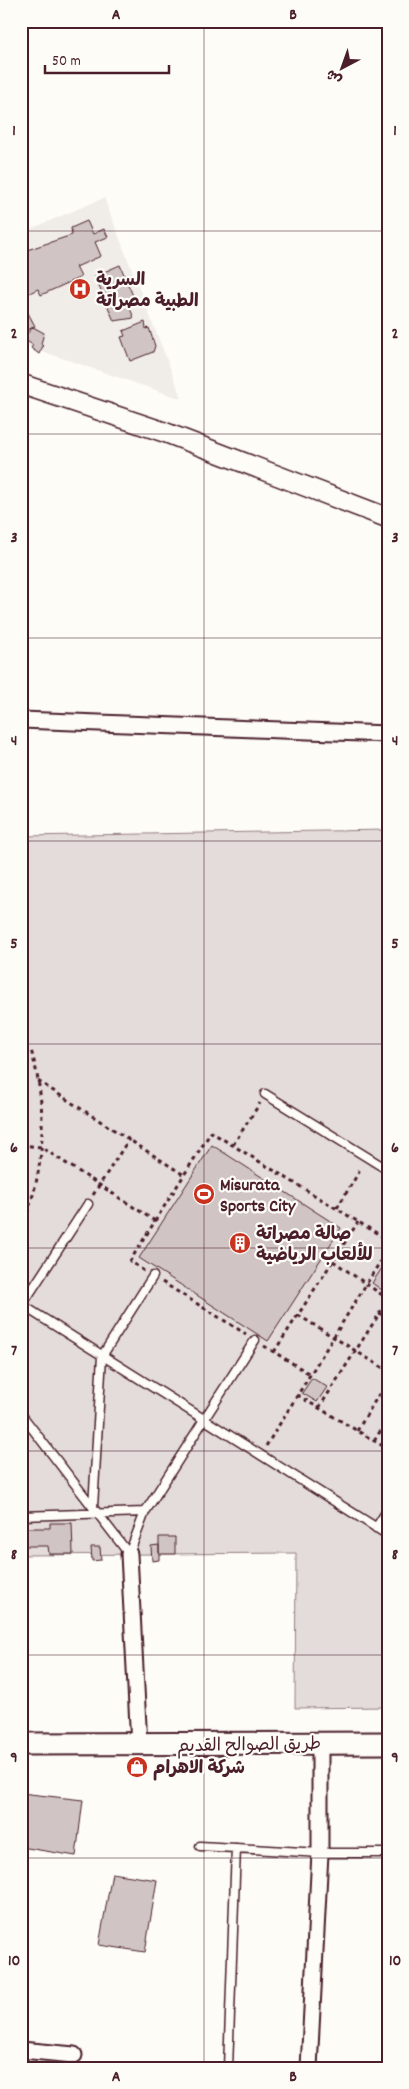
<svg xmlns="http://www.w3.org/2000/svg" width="409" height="2089" font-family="Dekko,'Playpen Sans Arabic',sans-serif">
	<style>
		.built { fill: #f0ece8 }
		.green { fill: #e3dcda; stroke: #967e82 }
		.building { fill: #d0c5c4; stroke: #4a1f2b }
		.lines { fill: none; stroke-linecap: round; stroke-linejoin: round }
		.service-casing { stroke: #4a1f2b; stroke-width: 11 }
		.minor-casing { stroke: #4a1f2b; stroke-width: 19 }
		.tertiary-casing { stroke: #4a1f2b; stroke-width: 22 }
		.secondary-casing { stroke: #4a1f2b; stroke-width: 25 }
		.path { stroke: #4a1f2b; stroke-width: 3; stroke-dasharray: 4 4; stroke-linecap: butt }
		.service { stroke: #fdfcf7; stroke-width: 8 }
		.minor { stroke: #fdfcf7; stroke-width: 15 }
		.tertiary { stroke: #fdfcf7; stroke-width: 19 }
		.secondary { stroke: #fdfcf7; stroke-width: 21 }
		.grid { fill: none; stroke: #4a1f2b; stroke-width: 1; stroke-opacity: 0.55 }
		.labels { text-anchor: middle; stroke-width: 4.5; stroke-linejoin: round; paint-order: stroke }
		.poi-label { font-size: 18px; font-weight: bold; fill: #4a1f2b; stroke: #fdfcf7; text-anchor: start }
		.street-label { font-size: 18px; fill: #4a1f2b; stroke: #fdfcf7 }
		.neatline { fill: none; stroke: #4a1f2b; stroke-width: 2 }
		.grid-label { font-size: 16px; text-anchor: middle; font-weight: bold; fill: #4a1f2b }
	</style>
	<rect width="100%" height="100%" fill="#fdfcf7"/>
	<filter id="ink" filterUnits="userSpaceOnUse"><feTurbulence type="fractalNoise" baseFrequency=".02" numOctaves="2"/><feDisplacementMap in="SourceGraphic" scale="10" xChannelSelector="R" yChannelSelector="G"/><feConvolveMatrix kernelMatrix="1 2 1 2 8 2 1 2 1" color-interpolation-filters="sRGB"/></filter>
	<g filter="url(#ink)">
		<!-- built -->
		<path class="built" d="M104 198 182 399 21 344V233Z"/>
		<!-- green -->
		<path class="green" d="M388 830V1707L295 1708 296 1553 21 1555V836Z"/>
		<!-- building -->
		<path class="building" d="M87 221 93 234 104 229 108 237 95 242 101 256 76 267 81 277 41 295 38 289 21 297V252L72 235 71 228Z
			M120 265 136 303 129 306 134 318 114 321 95 276Z
			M21 300 35 326 21 334Z
			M145 322 146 329 149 328 155 346 153 352 130 361 121 337 125 336 123 331Z
			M33 327 44 333 41 344 43 346 39 354 31 348 33 345 25 340V336Z
			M21 799 28 800 27 816 21 817Z
			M212 1145 341 1228 268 1341 139 1258Z
			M388 1259V1291L386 1293 372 1283Z
			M312 1378 327 1387 317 1402 302 1393Z
			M50 1523H72L73 1554H49L48 1546H21V1528H50Z
			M159 1537H175V1554H159Z
			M159 1545V1560L152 1561 151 1546Z
			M91 1547H100L101 1560 92 1561Z
			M21 1793 83 1800 76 1856 21 1847Z
			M112 1873 157 1880 145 1952 99 1945Z"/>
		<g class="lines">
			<!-- service casing -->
			<g class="service-casing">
				<path id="service" d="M265 1094 388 1170
					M88 1204 22 1305 388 1535
					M21 1414 129 1554
					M93 1507 102 1356 153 1276
					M21 1516 145 1512
					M376 1528 388 1509
					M129 1554 145 1512 255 1340
					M200 1846 320 1853H388
					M228 2068 236 1848"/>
			</g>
			<!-- minor casing -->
			<g class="minor-casing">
				<path id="minor" d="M21 720 388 734
					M129 1554 139 1745
					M21 2050 74 2055
					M309 2068 320 1853V1743"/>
			</g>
			<!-- tertiary casing -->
			<g class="tertiary-casing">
				<path id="tertiary" d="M21 384 164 432 388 518"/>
			</g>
			<!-- secondary casing -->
			<g class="secondary-casing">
				<path id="secondary" d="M21 1744 388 1743"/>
			</g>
			<!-- path -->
			<path class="path" d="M38 1081 184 1175
				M21 1145 41 1147 155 1221
				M233 1145 260 1103
				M93 1195 129 1139
				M337 1208 362 1167
				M21 1228C46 1173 48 1108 31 1050
				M333 1261 388 1299
				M144 1271 130 1261 211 1132 388 1240
				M162 1282 246 1334
				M379 1313 388 1318
				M298 1315 388 1371
				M264 1346 310 1374
				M274 1352 358 1222
				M297 1395 388 1449
				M319 1408 388 1300
				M357 1431 388 1379
				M374 1441 388 1419
				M266 1446 388 1249"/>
			<!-- service -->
			<use href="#service" class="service"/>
			<!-- minor -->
			<use href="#minor" class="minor"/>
			<!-- tertiary -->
			<use href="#tertiary" class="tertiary"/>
			<!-- secondary -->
			<use href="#secondary" class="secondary"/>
		</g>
	</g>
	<!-- grid -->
	<path class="grid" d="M204 21V2068M21 231H388M21 434H388M21 638H388M21 841H388M21 1044H388M21 1248H388M21 1451H388M21 1655H388M21 1858H388"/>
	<!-- icons -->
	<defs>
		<g id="hospital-disc" transform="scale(1.125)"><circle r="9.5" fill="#c8321e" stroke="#fdfcf7"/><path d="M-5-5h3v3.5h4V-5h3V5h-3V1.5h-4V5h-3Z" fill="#fff"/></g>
		<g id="stadium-disc" transform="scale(1.125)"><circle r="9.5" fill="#c8321e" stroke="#fdfcf7"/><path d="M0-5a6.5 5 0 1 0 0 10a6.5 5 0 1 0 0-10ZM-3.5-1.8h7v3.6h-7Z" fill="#fff"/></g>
		<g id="building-disc" transform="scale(1.125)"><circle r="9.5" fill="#c8321e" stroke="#fdfcf7"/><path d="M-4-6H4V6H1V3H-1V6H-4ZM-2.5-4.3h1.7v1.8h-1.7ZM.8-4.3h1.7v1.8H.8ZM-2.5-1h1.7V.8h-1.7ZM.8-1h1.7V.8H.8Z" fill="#fff"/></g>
		<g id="shop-disc" transform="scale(1.125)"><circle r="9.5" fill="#c8321e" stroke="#fdfcf7"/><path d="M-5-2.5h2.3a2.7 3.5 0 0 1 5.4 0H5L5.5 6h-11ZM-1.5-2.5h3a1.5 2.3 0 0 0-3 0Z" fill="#fff"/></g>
	</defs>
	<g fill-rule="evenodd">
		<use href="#hospital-disc" x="80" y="289"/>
		<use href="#stadium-disc" x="204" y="1194"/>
		<use href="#building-disc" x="240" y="1243"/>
		<use href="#shop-disc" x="137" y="1767"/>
	</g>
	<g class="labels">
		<!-- poi labels -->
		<g class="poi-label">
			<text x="96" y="285">السرية<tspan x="96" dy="21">الطبية مصراتة</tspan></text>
			<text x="220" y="1190">Misurata<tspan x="220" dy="21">Sports City</tspan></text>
			<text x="256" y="1239">صالة مصراتة<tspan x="256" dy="21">للألعاب الرياضية</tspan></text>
			<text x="153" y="1773">شركة الاهرام</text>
		</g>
		<!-- street labels -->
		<g class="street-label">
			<text transform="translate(249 1744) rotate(-1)" y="6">طريق الصوالح القديم</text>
		</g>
	</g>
	<!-- margin -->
	<rect width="409" height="2089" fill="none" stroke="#fdfcf7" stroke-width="55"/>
	<!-- north arrow -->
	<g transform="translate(342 68) rotate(221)" stroke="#fdfcf7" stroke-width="4" paint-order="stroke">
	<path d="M0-4L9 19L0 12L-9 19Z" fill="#4a1f2b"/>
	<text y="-8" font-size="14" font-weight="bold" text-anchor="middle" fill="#4a1f2b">ش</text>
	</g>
	<!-- scale -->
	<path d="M45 65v8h124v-8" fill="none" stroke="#4a1f2b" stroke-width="2.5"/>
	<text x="52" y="65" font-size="15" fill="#4a1f2b" stroke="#fdfcf7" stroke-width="4" paint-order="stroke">50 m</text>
	<rect x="28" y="28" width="354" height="2034" class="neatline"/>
	<g class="grid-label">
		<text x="116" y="19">A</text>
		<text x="293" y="19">B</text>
		<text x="14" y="135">1</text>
		<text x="395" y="135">1</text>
		<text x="14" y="338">2</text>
		<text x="395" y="338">2</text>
		<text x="14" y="542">3</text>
		<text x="395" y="542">3</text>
		<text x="14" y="745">4</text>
		<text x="395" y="745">4</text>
		<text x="14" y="948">5</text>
		<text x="395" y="948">5</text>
		<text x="14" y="1152">6</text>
		<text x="395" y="1152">6</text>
		<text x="14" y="1355">7</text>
		<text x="395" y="1355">7</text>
		<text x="14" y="1559">8</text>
		<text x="395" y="1559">8</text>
		<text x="14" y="1762">9</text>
		<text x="395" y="1762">9</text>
		<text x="14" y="1965">10</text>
		<text x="395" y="1965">10</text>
		<text x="116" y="2081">A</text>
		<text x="293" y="2081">B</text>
	</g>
</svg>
